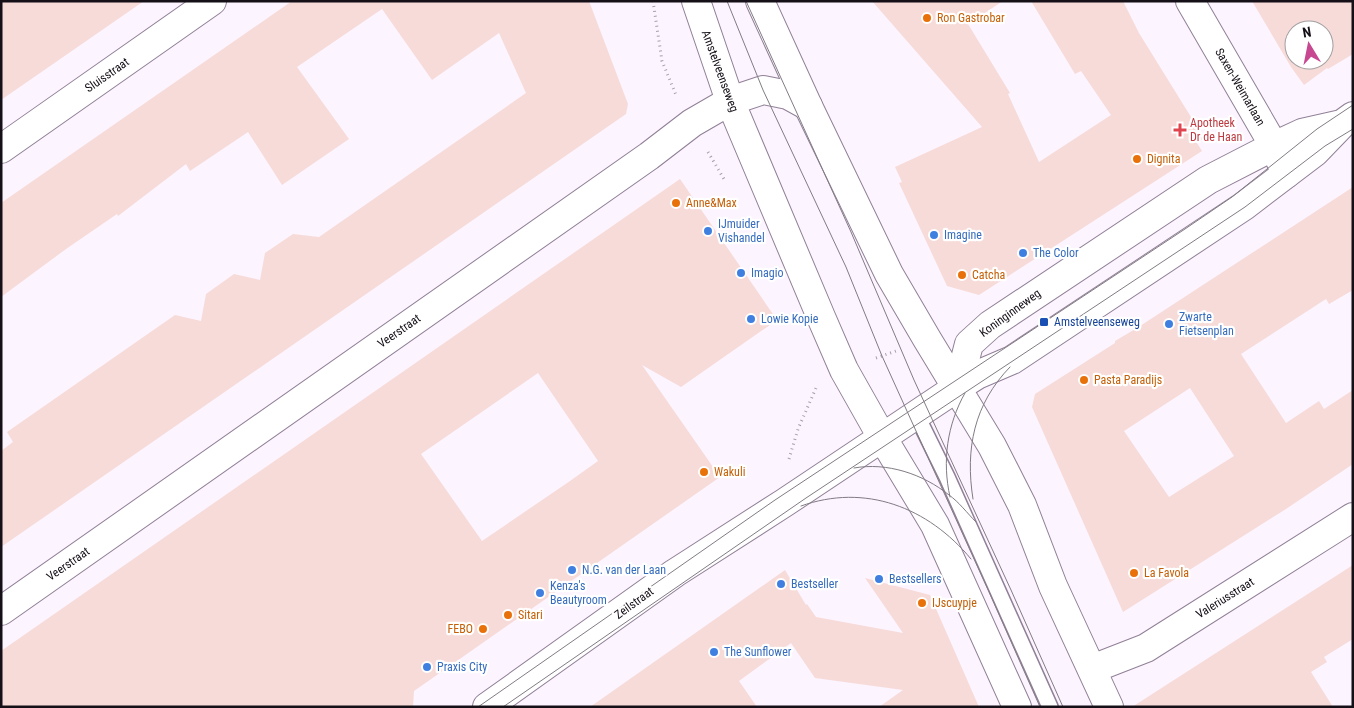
<svg xmlns="http://www.w3.org/2000/svg" width="1354" height="708" font-family="'Roboto Condensed',sans-serif">
	<style>
		.building { fill: #f7dbd8; fill-rule: evenodd }
		.lines { fill: none; stroke-linecap: round; stroke-linejoin: round }
		.lane-casing { stroke: #918097; stroke-width: 18 }
		.street-casing { stroke: #918097; stroke-width: 30 }
		.secondary-casing { stroke: #918097; stroke-width: 30 }
		.path { stroke: #a79fa9; stroke-width: 3; stroke-dasharray: 1 4; stroke-linecap: butt }
		.lane { stroke: #fff; stroke-width: 15 }
		.street { stroke: #fff; stroke-width: 28 }
		.secondary { stroke: #fff; stroke-width: 28 }
		.tram { stroke: #827b84; stroke-width: 1 }
		.food-dot { fill: #e8710a; stroke: #fff; stroke-width: 2 }
		.health-dot { fill: #e0444e; stroke: #fff; stroke-width: 2 }
		.shop-dot { fill: #3f7fe0; stroke: #fff; stroke-width: 2 }
		.transit-dot { fill: #1a4fb4; stroke: #fff; stroke-width: 2 }
		.labels { text-anchor: middle; stroke-width: 4.5; stroke-linejoin: round; paint-order: stroke }
		.food-label { font-size: 12px; fill: #c56008; stroke: #fff; text-anchor: start }
		.street-label { font-size: 12px; fill: #150f17; stroke: #fff }
		.health-label { font-size: 12px; fill: #be3a42; stroke: #fff; text-anchor: start }
		.shop-label { font-size: 12px; fill: #366cbe; stroke: #fff; text-anchor: start }
		.transit-label { font-size: 12px; fill: #164399; stroke: #fff; text-anchor: start }
	</style>
	<rect width="100%" height="100%" fill="#fcf4ff"/>
	<!-- building -->
	<path class="building" d="M1 1H144L1 100Z
		M292 1H589L628 104 626 114 1 547V451L13 442 7 432 175 315 201 321 206 294 234 274 260 280 265 253 293 234 319 237 526 93 499 33 432 80 382 9 297 67 349 139 282 185 248 132 190 171 186 164 118 216 117 214 66 249 1 297V203Z
		M872 1H1003L968 24 1010 93 1008 94 1039 162 1111 115 1081 71 1075 74 1031 1H1123L1139 33 1204 138 1197 143 1202 151 979 295 947 286 899 183 902 182 895 167 982 127Z
		M1252 1H1353V54L1328 69 1327 68 1304 85 1291 67ZM1294 30H1324V60H1294Z
		M680 179 777 320 681 387 642 365 720 477 414 691 413 707H1V651ZM538 373 598 461 570 481 482 541 421 454Z
		M1353 187V290L1329 304 1326 299 1241 354 1286 423 1319 401 1324 409 1353 390V464L1286 509 1123 612 1032 407 1035 394 1115 343V341L1137 328ZM1190 388 1234 456 1169 497 1124 431Z
		M1353 565V639L1324 657 1327 662 1311 672 1333 707H1132Z
		M785 570 806 605 807 604 816 617 903 633 865 578 930 595 979 707H879L903 690 815 678 791 643 739 681 757 707H590Z"/>
	<g class="lines">
		<!-- lane casing -->
		<g class="lane-casing">
			<path id="lane" d="M916 414 947 477 1050 707"/>
		</g>
		<!-- street casing -->
		<g class="street-casing">
			<path id="street" d="M1190 1 1274 146 1286 174
				M1 149 212 1
				M1 611 649 156 692 123 730 101 763 90 788 95 808 106
				M1092 669 1146 648 1353 517"/>
		</g>
		<!-- secondary casing -->
		<g class="secondary-casing">
			<path id="secondary" d="M696 1 730 101 821 317 844 370 879 432 935 525 1017 707
				M760 1 808 106 889 274 927 339 992 446 1022 505 1053 586 1109 707
				M958 387 969 344 990 325 1208 180 1274 146 1302 133 1342 124
				M487 707 675 573 784 503 958 387 977 375 1012 360 1244 206 1315 152 1342 124 1353 116"/>
		</g>
		<!-- path -->
		<path class="path" d="M653 1 662 61 676 95
			M708 152 724 179
			M876 358 896 351
			M789 459 798 429 816 388"/>
		<!-- lane -->
		<use href="#lane" class="lane"/>
		<!-- street -->
		<use href="#street" class="street"/>
		<!-- secondary -->
		<use href="#secondary" class="secondary"/>
		<!-- tram -->
		<path class="tram" d="M727 1 763 90 846 267 882 356 989 592 1040 707
			M746 1 851 232 914 380 1011 590 1063 707
			M854 468C887 462 923 474 949 495 959 502 967 513 976 522
			M950 497C942 461 947 425 965 393
			M973 499C965 449 974 404 1010 367
			M801 506C865 483 928 507 971 559
			M478 707 775 500 1185 229 1232 197 1317 129 1353 105
			M503 707 806 498 1245 207 1325 146 1353 129"/>
	</g>
	<!-- markers -->
	<g class="food-dot">
		<circle cx="927" cy="18" r="5"/>
		<circle cx="1137" cy="159" r="5"/>
		<circle cx="676" cy="203" r="5"/>
		<circle cx="962" cy="275" r="5"/>
		<circle cx="1084" cy="380" r="5"/>
		<circle cx="704" cy="472" r="5"/>
		<circle cx="1134" cy="573" r="5"/>
		<circle cx="922" cy="603" r="5"/>
		<circle cx="508" cy="615" r="5"/>
		<circle cx="483" cy="629" r="5"/>
	</g>
	<path class="health-dot" d="M1177.5 122.5h5v5h5v5h-5v5h-5v-5h-5v-5h5z"/>
	<g class="shop-dot">
		<circle cx="708" cy="231" r="5"/>
		<circle cx="934" cy="235" r="5"/>
		<circle cx="1023" cy="253" r="5"/>
		<circle cx="741" cy="273" r="5"/>
		<circle cx="751" cy="319" r="5"/>
		<circle cx="1169" cy="324" r="5"/>
		<circle cx="572" cy="570" r="5"/>
		<circle cx="879" cy="579" r="5"/>
		<circle cx="781" cy="584" r="5"/>
		<circle cx="540" cy="593" r="5"/>
		<circle cx="714" cy="652" r="5"/>
		<circle cx="427" cy="667" r="5"/>
	</g>
	<rect class="transit-dot" x="1039" y="317" width="10" height="10" rx="2.5"/>
	<g class="labels">
		<!-- food labels -->
		<g class="food-label">
			<text x="937" y="22">Ron Gastrobar</text>
			<text x="1147" y="163">Dignita</text>
			<text x="686" y="207">Anne&amp;Max</text>
			<text x="972" y="279">Catcha</text>
			<text x="1094" y="384">Pasta Paradijs</text>
			<text x="714" y="476">Wakuli</text>
			<text x="1144" y="577">La Favola</text>
			<text x="932" y="607">IJscuypje</text>
			<text x="518" y="619">Sitari</text>
			<text x="473" y="633" text-anchor="end">FEBO</text>
		</g>
		<!-- street labels -->
		<g class="street-label">
			<text transform="translate(720 71) rotate(70)" y="4">Amstelveenseweg</text>
			<text transform="translate(107 75) rotate(-35)" y="4">Sluisstraat</text>
			<text transform="translate(1240 87) rotate(60)" y="4">Saxen-Weimarlaan</text>
			<text transform="translate(1010 313) rotate(-36)" y="4">Koninginneweg</text>
			<text transform="translate(399 331) rotate(-35)" y="4">Veerstraat</text>
			<text transform="translate(68 564) rotate(-35)" y="4">Veerstraat</text>
			<text transform="translate(1225 598) rotate(-32)" y="4">Valeriusstraat</text>
			<text transform="translate(634 603) rotate(-36)" y="4">Zeilstraat</text>
		</g>
		<!-- health labels -->
		<g class="health-label">
			<text x="1190" y="127">Apotheek<tspan x="1190" dy="14">Dr de Haan</tspan></text>
		</g>
		<!-- shop labels -->
		<g class="shop-label">
			<text x="718" y="228">IJmuider<tspan x="718" dy="14">Vishandel</tspan></text>
			<text x="944" y="239">Imagine</text>
			<text x="1033" y="257">The Color</text>
			<text x="751" y="277">Imagio</text>
			<text x="1179" y="321">Zwarte<tspan x="1179" dy="14">Fietsenplan</tspan></text>
			<text x="761" y="323">Lowie Kopie</text>
			<text x="582" y="574">N.G. van der Laan</text>
			<text x="889" y="583">Bestsellers</text>
			<text x="791" y="588">Bestseller</text>
			<text x="550" y="590">Kenza's<tspan x="550" dy="14">Beautyroom</tspan></text>
			<text x="724" y="656">The Sunflower</text>
			<text x="437" y="671">Praxis City</text>
		</g>
		<!-- transit labels -->
		<g class="transit-label">
			<text x="1054" y="326">Amstelveenseweg</text>
		</g>
	</g>
	<!-- border -->
	<rect width="1354" height="708" fill="none" stroke="#150f17" stroke-width="5"/>
	<!-- north arrow -->
	<g transform="translate(1309 45) rotate(350)"><circle r="24" fill="#ffffff" stroke="#a19fa2"/>
	<path d="M0-4L9 19L0 12L-9 19Z" fill="#c74791"/>
	<text y="-8" font-size="14" font-weight="bold" text-anchor="middle" fill="#150f17">N</text>
	</g>
</svg>
